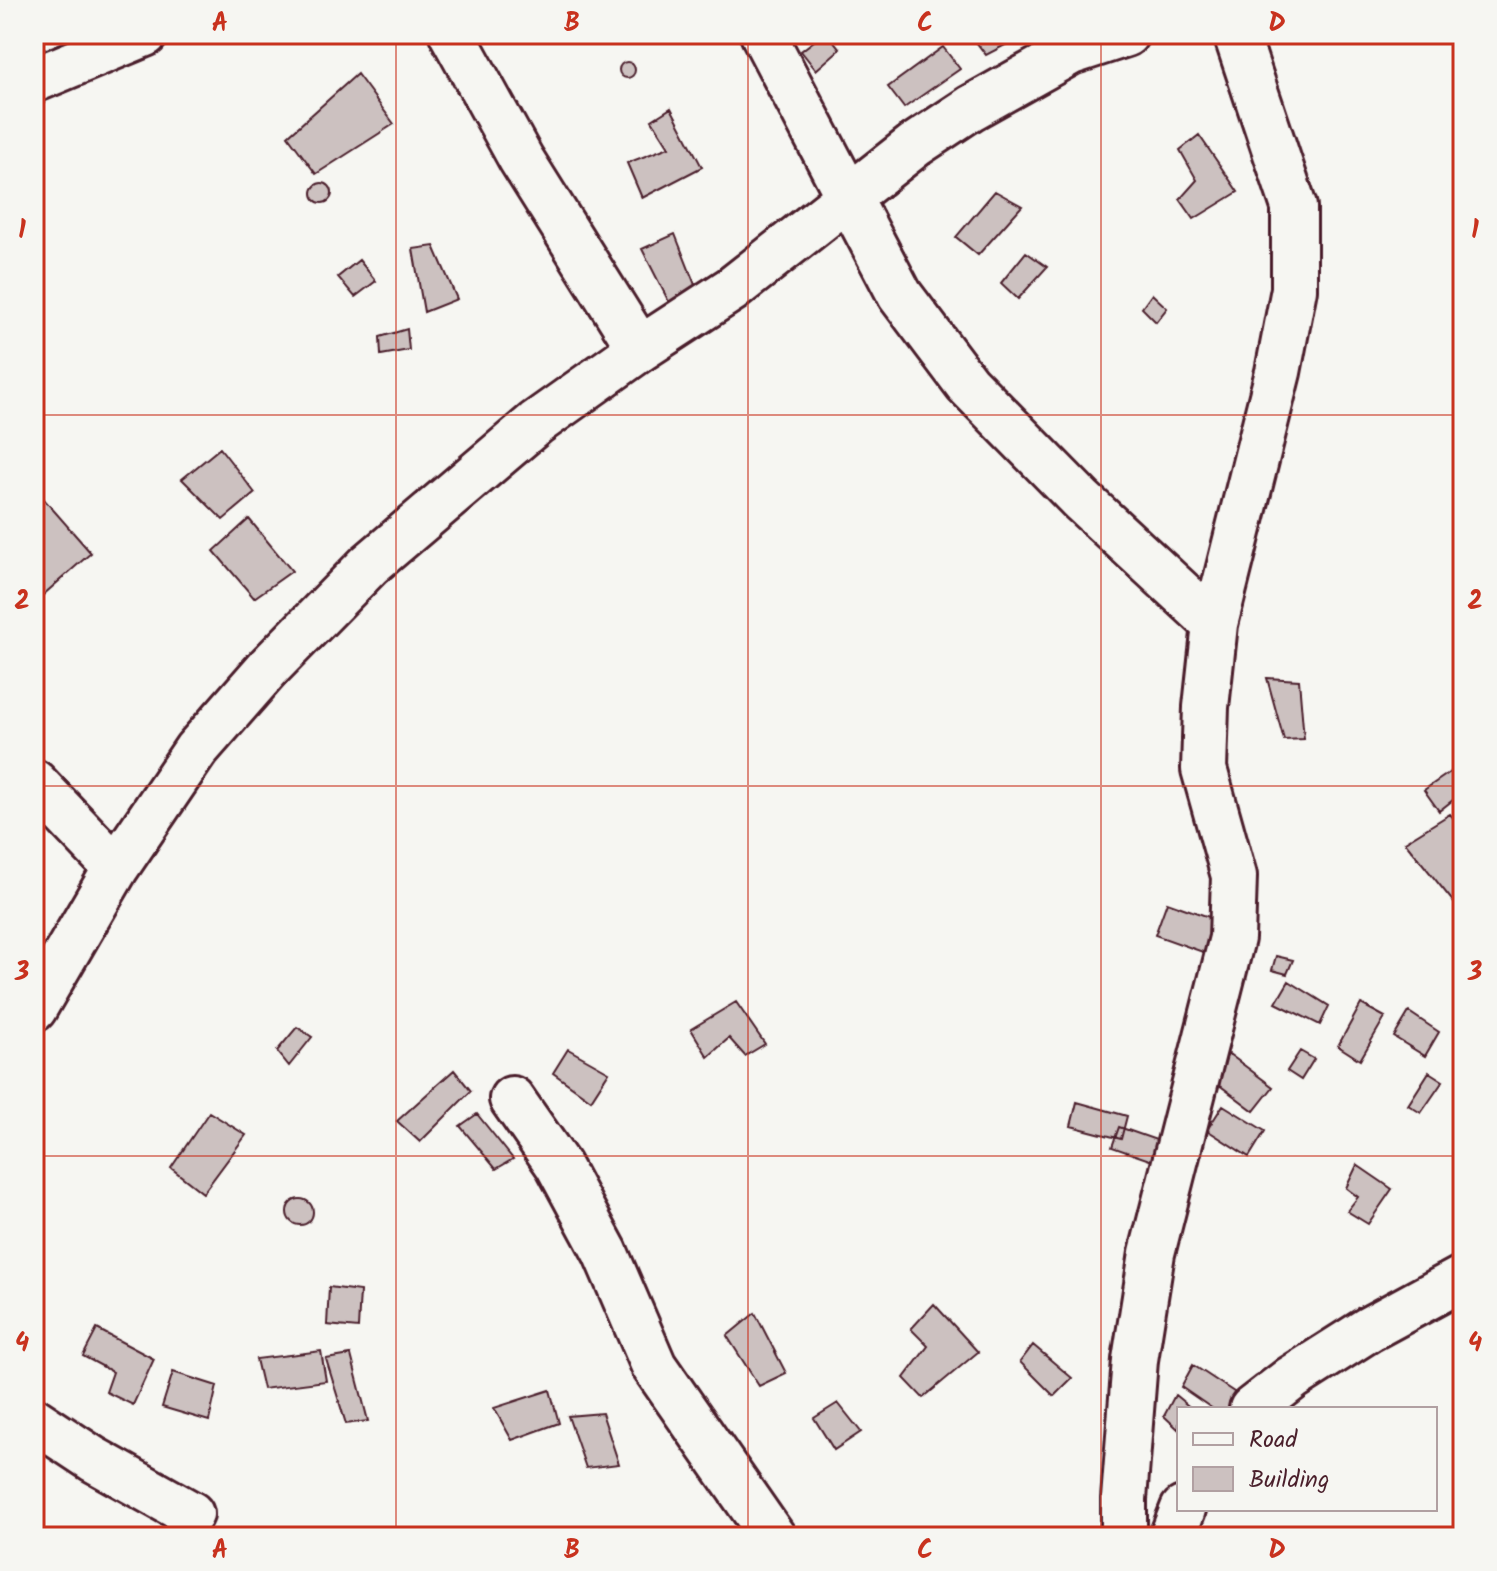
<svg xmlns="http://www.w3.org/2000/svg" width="1497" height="1571" font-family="Kalam,sans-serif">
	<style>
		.building { fill: #ccc1c0; stroke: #4a1f2b; stroke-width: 2 }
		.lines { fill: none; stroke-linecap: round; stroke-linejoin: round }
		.minor-casing { stroke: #4a1f2b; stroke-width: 50 }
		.minor { stroke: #f6f6f2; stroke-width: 44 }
		.grid { fill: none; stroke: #c8321e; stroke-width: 2; stroke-opacity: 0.55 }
		.neatline { fill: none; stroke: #c8321e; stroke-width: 3 }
		.grid-label { font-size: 26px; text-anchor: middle; font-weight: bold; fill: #c8321e }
	</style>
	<rect width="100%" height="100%" fill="#f6f6f2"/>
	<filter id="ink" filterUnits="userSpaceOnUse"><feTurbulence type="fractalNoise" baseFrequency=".0125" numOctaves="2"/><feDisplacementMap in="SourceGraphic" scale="16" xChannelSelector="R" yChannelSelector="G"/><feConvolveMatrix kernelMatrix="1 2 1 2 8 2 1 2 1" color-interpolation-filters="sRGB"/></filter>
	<g filter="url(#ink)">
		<!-- building -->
		<path class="building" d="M823 34H828L840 49 816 70 801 51Z
			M970 34H1013L1017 39 986 55Z
			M943 47 960 69 904 108 888 87Z
			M619 70a8 8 0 1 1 16 0a8 8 0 1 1-16 0Z
			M357 74 394 124 316 174 288 136Z
			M671 108 702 167 642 198 627 163 669 147 652 120Z
			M1199 135 1238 192 1194 219 1180 199 1197 180 1180 150Z
			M312 193a10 10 0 1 1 20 0a10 10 0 1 1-20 0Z
			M995 191 1022 206 978 255 956 237Z
			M675 234 699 295 672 308 642 249Z
			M434 246 457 299 424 312 413 249Z
			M1026 252 1047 267 1018 299 1001 283Z
			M359 260 376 281 355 297 338 277Z
			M1152 294 1167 308 1156 322 1142 308Z
			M407 329 409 350 381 355 380 337Z
			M220 448 255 493 223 520 182 479Z
			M42 497 91 553 43 595 34 585V504Z
			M249 519 292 571 254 598 214 551Z
			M1267 678 1299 680 1304 739 1284 740Z
			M1459 766 1463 770V792L1439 811 1424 790Z
			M1450 814 1463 829V905L1459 909 1405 842Z
			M1167 902 1226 923 1214 956 1155 935Z
			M1276 956 1293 960 1287 974 1272 970Z
			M1289 981 1329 1006 1320 1025 1276 1003Z
			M736 1002 765 1044 745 1056 729 1038 708 1057 691 1029Z
			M1361 1004 1385 1017 1360 1060 1338 1046Z
			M1409 1012 1439 1032 1425 1056 1394 1037Z
			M297 1027 312 1037 289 1066 277 1051Z
			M568 1049 609 1072 591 1100 553 1073Z
			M1300 1051 1314 1059 1301 1080 1287 1071Z
			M1229 1054 1273 1087 1254 1111 1210 1078Z
			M454 1070 471 1091 420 1142 397 1121Z
			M1429 1072 1443 1081 1421 1113 1408 1105Z
			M1077 1102 1127 1116 1121 1139 1071 1126Z
			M1223 1105 1265 1131 1249 1157 1207 1130Z
			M209 1112 246 1135 203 1193 171 1168Z
			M477 1114 513 1159 496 1169 460 1126Z
			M1119 1127 1168 1144 1161 1164 1112 1147Z
			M1357 1165 1392 1189 1368 1224 1347 1211 1358 1197 1346 1188Z
			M287 1212a13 13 0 1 1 26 0a13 13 0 1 1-26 0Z
			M329 1287 360 1291 358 1328 327 1325Z
			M934 1304 978 1352 923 1398 904 1378 928 1346 911 1329Z
			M755 1313 786 1373 759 1386 727 1336Z
			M97 1329 154 1359 133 1405 106 1392 113 1372 83 1356Z
			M1033 1345 1072 1378 1054 1396 1020 1362Z
			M321 1351 326 1381 263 1389 256 1359Z
			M351 1355 368 1421 346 1424 326 1359Z
			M1193 1365 1243 1398 1235 1409H1213L1181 1387Z
			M173 1372 217 1386 209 1421 162 1407Z
			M550 1390 559 1423 512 1440 494 1408Z
			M1175 1395 1192 1409H1179V1430L1164 1416Z
			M838 1403 861 1432 834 1450 814 1418Z
			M602 1413 619 1464 586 1468 568 1416Z
			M1104 1527 1106 1537H1082L1081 1531Z"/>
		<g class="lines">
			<!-- minor casing -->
			<g class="minor-casing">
				<path id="minor" d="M452 34 521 159 640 349
					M763 34 900 295 967 384 1081 500 1215 624
					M34 80 145 34
					M34 782 116 868
					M34 1009 116 868 196 750 268 668 369 565 536 423 640 349 732 289 915 145 971 108 1071 52 1126 34
					M512 1099 558 1165 605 1252 654 1366 773 1537
					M1252 1409 1292 1378 1369 1329 1463 1278
					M34 1420 93 1459 191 1514
					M1124 1537V1499L1135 1360 1152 1253 1232 938 1234 876 1204 769 1206 707 1215 624 1278 372 1294 289V207L1236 34
					M1172 1537 1183 1509"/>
			</g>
			<!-- minor -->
			<use href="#minor" class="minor"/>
		</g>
	</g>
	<!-- grid -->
	<path class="grid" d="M396 34V1537M748 34V1537M1101 34V1537M34 415H1463M34 786H1463M34 1156H1463"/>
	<!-- margin -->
	<rect width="1497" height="1571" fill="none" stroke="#f6f6f2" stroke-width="88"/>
	<!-- legend -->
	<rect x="1177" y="1407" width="260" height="104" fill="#f6f6f2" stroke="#b1a0a2" stroke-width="2"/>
	<rect x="1193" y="1433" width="40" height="12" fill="#f6f6f2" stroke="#b1a0a2" stroke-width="2"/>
	<text x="1249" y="1447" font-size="24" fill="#4a1f2b">Road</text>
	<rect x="1193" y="1467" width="40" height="24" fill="#ccc1c0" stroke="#b1a0a2" stroke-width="2"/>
	<text x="1249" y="1487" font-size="24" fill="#4a1f2b">Building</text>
	<rect x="44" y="44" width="1409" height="1483" class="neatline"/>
	<g class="grid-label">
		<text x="220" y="31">A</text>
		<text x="572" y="31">B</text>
		<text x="925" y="31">C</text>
		<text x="1277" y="31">D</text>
		<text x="22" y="238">1</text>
		<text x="1475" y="238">1</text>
		<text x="22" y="609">2</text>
		<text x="1475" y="609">2</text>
		<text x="22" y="980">3</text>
		<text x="1475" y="980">3</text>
		<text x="22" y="1351">4</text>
		<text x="1475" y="1351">4</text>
		<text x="220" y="1558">A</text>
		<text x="572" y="1558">B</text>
		<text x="925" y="1558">C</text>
		<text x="1277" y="1558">D</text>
	</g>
</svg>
